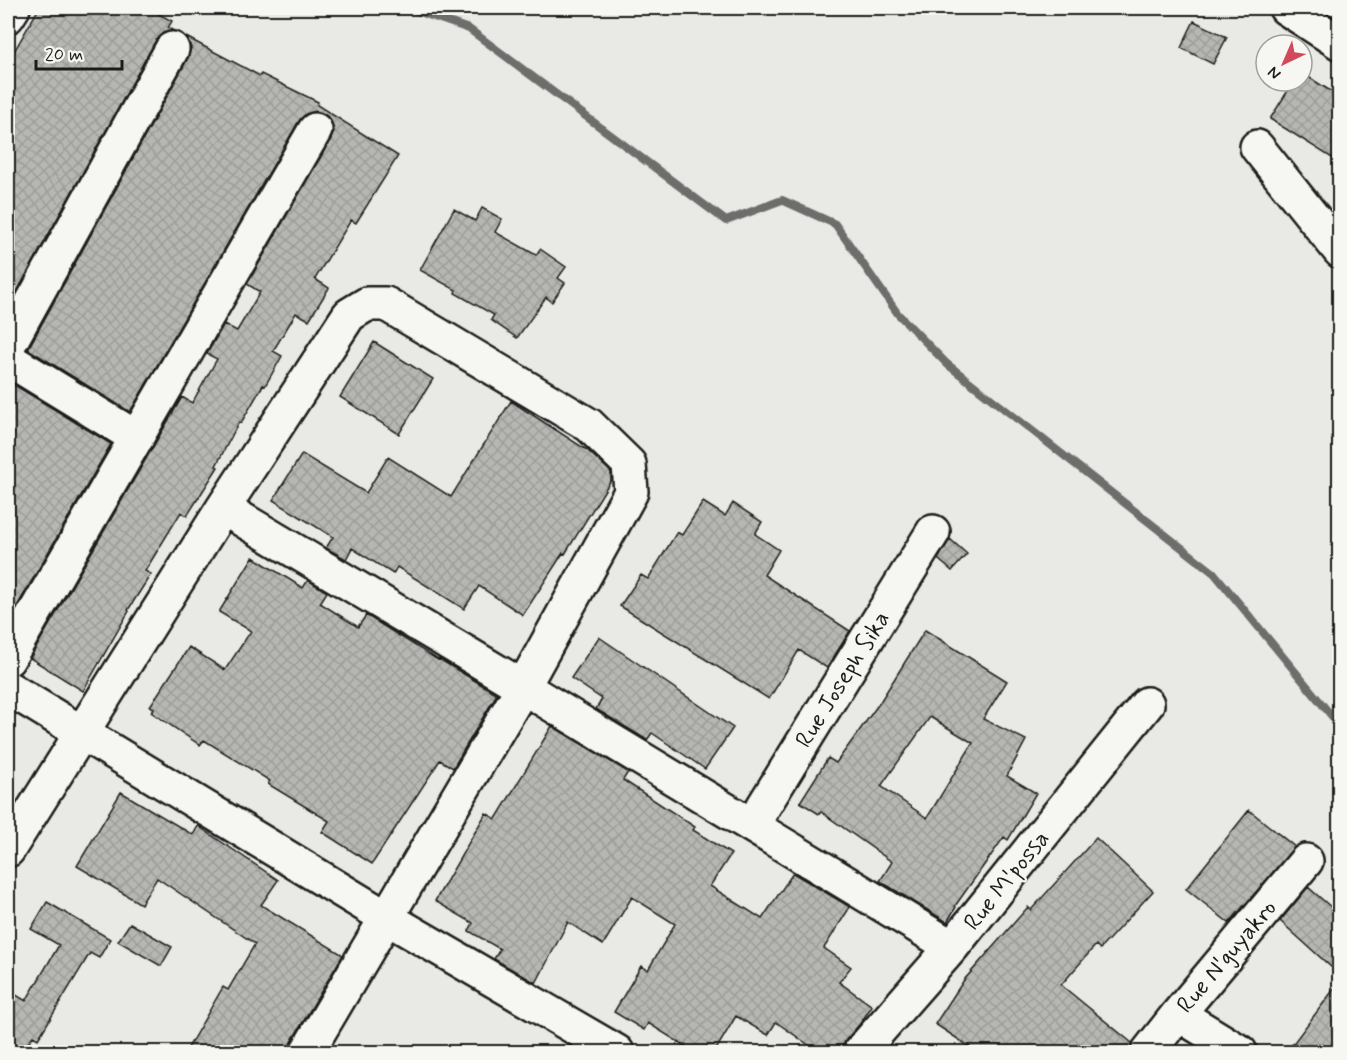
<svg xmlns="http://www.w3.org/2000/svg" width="1347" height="1060" font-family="Mynerve,sans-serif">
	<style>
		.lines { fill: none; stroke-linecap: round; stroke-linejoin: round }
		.stream { stroke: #6d6d6c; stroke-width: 8 }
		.building { fill: url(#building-cross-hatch); stroke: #1c1c1c; stroke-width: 1.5; fill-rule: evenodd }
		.minor-casing { stroke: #1c1c1c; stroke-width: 38 }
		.minor { stroke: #f6f6f2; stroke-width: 33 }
		.labels { text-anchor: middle; stroke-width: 4.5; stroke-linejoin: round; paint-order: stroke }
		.street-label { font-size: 24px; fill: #1c1c1c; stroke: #f6f6f2 }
	</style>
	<defs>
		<pattern id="building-cross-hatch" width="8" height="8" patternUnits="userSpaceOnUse" patternTransform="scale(1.5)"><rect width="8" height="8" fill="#b6b6b3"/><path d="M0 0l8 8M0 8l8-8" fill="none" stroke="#9c9c99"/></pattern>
	</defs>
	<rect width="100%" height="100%" fill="#e9e9e5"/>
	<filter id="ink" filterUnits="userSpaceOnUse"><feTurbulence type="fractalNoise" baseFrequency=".0167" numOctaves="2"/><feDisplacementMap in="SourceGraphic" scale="12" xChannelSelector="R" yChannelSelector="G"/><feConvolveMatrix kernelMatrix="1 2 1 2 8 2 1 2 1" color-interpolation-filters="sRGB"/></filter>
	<g filter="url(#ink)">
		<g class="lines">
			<!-- stream -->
			<path class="stream" d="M408 8 469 29 726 221 782 200 835 224 898 314 947 364 1214 573 1340 726"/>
		</g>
		<!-- building -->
		<path class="building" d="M39 8H148L172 21 168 28 174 31 163 33 156 40 8 308V62Z
			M1194 21 1227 37 1213 64 1181 48Z
			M186 37 260 76 261 74 318 102 317 105 398 156 356 223 351 220 315 279 329 288 309 320 296 313 273 351 282 356 265 386 263 385 241 423 239 422 216 466 218 467 187 516 181 512 145 571 151 574 128 610 129 611 83 691 30 658 182 397 192 403 217 359 207 354 224 324 237 331 260 292 247 284 331 139 334 131 331 121 324 114 316 111 306 114 299 121 130 412 28 349 188 58 191 48 188 40Z
			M1302 73 1340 97V163L1270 119 1294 81H1302Z
			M482 208 502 219 495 232 536 255 540 249 566 267 558 278 565 283 552 302 546 297 517 338 491 320 494 315 455 293 456 290 420 270 454 209 475 221Z
			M374 342 433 379 399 434 340 397Z
			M8 381 111 444 8 622Z
			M511 401 587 450 611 472V480L565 554 563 553 523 615 479 586 464 609 397 567 393 574 352 548 346 559 326 548 333 537 273 500 302 454 366 493 388 457 451 497Z
			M703 502 725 516 733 503 762 522 755 534 779 550 764 575 850 631 827 668 799 650 769 699 620 606 641 575 648 579 677 532 682 535Z
			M950 539 967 554 952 571 938 559Z
			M253 557 303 588 308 580 327 592 320 603 358 627 366 615 438 660 439 659 497 694 453 768 440 760 372 864 322 832 329 821 268 784 270 781 204 740 200 745 151 712 154 708 150 706 189 647 225 670 251 631 219 612Z
			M925 630 1007 681 983 719 1026 740 1007 776 1036 793 1008 840 1004 837 955 906 956 907 947 922 880 881 892 862 821 812 819 814 800 802 828 758 836 763 880 702ZM930 717 973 743 927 818 881 786Z
			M599 637 733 728 705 769 652 733 647 740 596 709 602 699 571 678Z
			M552 726 628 772 623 780 695 827 693 830 731 854 710 886 762 919 793 873 850 907 824 948 851 967 839 982 872 1006 859 1025 846 1040 839 1053H820L776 1022 768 1035 736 1016 714 1053H696L648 1023 644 1030 614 1012 641 966 648 970 675 924 632 897 603 945 568 922 536 983 494 959 500 949 469 931 473 923 435 901 486 813 496 819Z
			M121 792 193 835 198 826 278 880 261 905 343 955 291 1042 288 1053H185L223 987 228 990 255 944 157 878 141 904 77 866Z
			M1249 810 1295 847 1229 923 1186 889Z
			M1096 838 1153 891 1100 949 1096 945 1061 985 1132 1043 1130 1053H979L935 1024 964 980 1028 907 1031 910Z
			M1308 887 1340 915V975L1280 921Z
			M47 902 110 939 99 958 90 953 38 1039 33 1036 21 1053H8V990L26 1001 59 945 31 929Z
			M130 923 172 947 161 966 118 941Z
			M1340 981V1053H1286Z"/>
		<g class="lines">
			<!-- minor casing -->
			<g class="minor-casing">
				<path id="minor" d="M1286 8 1340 43
					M8 16 13 8
					M1257 147 1340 251
					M8 346 172 49
					M8 359 137 438
					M223 508 523 687 952 947
					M8 659 315 130
					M8 688 387 918 617 1052
					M752 825 933 532
					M8 850 223 508 349 315 367 304H386L589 425 629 464 631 492 523 687 307 1052
					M1178 1014 1240 1052
					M860 1052 952 947 1147 704
					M1148 1052 1178 1014 1306 861"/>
			</g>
			<!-- minor -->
			<use href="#minor" class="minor"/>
		</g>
	</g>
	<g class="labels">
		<!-- street labels -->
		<g class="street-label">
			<text transform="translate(842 679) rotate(-58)" y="8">Rue Joseph Sika</text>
			<text transform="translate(1006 880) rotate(-51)" y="8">Rue M'possa</text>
			<text transform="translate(1226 956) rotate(-50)" y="8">Rue N'guyakro</text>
		</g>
	</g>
	<!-- margin -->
	<rect width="1347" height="1060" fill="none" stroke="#f6f6f2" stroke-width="30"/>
	<rect x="15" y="15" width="1317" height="1030" fill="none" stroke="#1c1c1c" stroke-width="2" filter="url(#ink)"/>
	<!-- north arrow -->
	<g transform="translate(1284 63) rotate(224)"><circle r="28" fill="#f6f6f2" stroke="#9f9f9c" stroke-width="1.5"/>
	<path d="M0-4.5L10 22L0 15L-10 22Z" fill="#d1495b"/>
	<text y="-9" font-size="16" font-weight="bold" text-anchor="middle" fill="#1c1c1c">N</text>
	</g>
	<!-- scale -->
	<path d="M36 60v9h86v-9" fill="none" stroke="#1c1c1c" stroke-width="3"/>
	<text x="45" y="60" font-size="18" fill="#1c1c1c" stroke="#f6f6f2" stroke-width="4.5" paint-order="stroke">20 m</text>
</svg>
